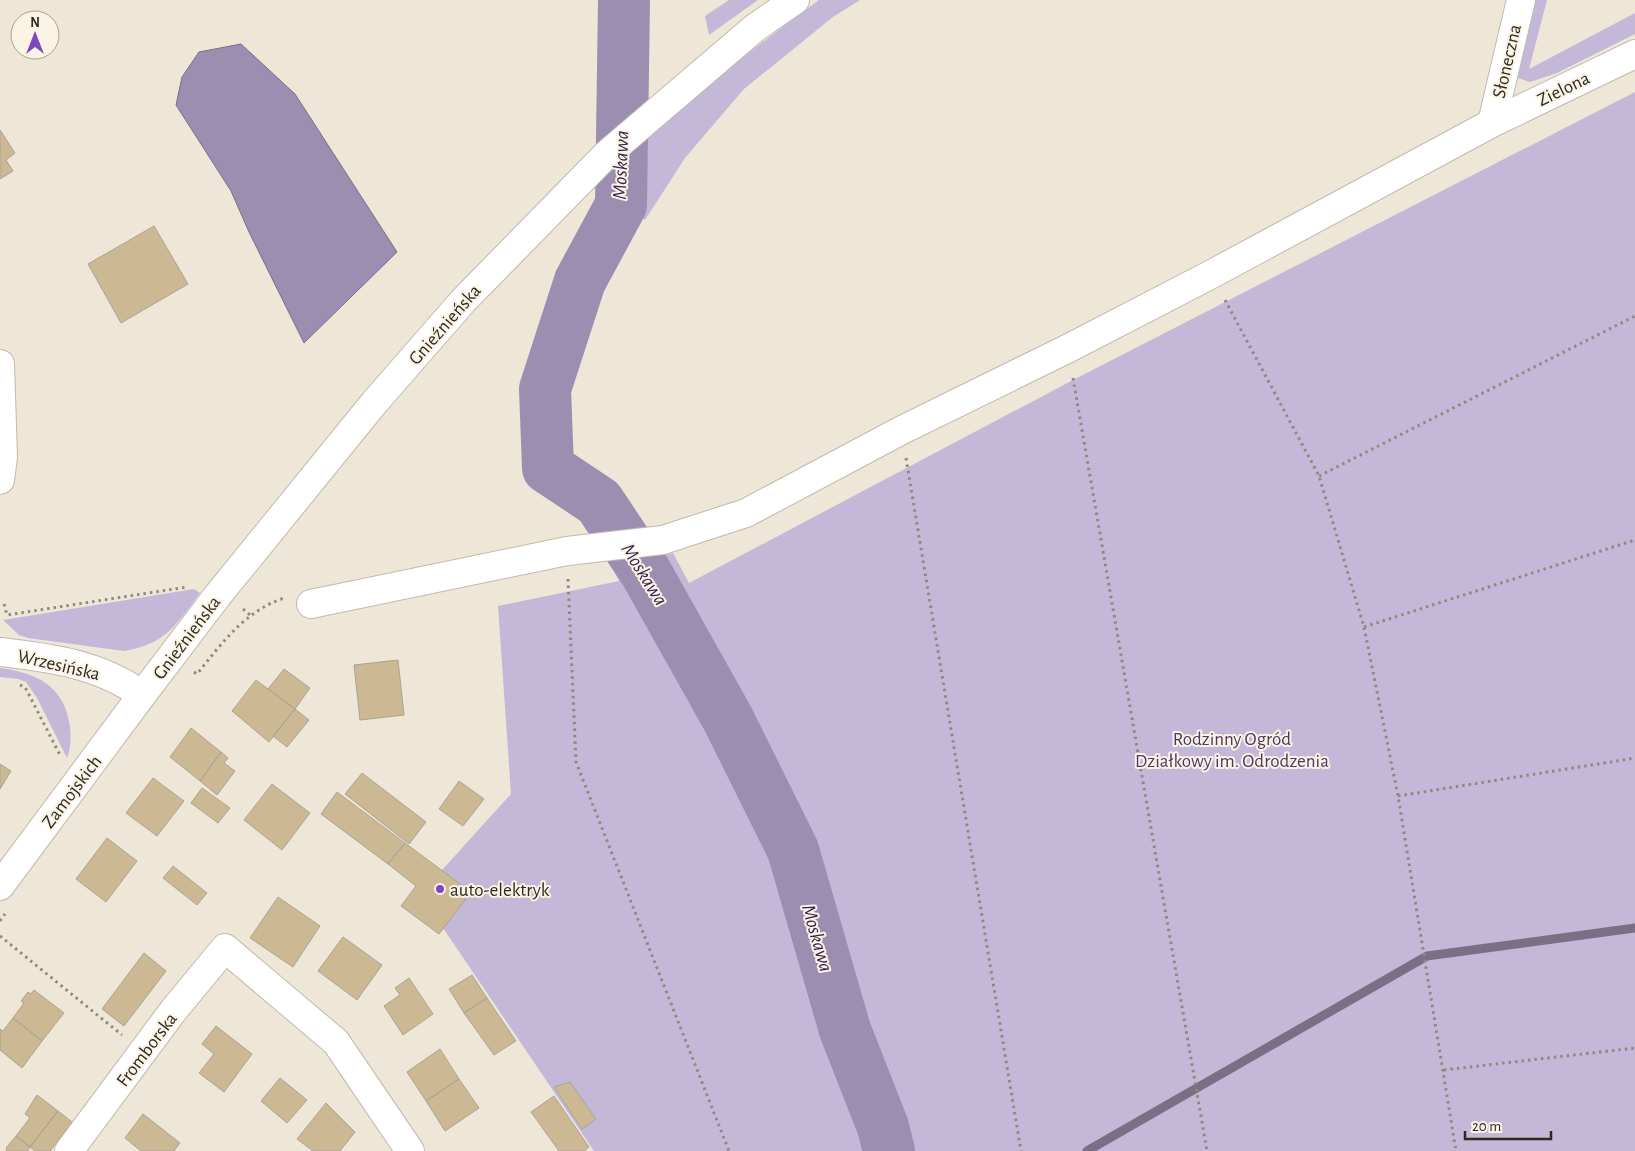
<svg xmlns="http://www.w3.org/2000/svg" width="1635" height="1151" font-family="'Alegreya Sans',sans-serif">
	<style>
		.green { fill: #c4b8d8 }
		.water { fill: #9b8eb1; stroke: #7a7086 }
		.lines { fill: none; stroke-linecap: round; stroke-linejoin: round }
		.stream { stroke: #7a7086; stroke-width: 9 }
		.river { stroke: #9b8eb1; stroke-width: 52 }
		.building { fill: #ccb994; stroke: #aaa395 }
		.minor-casing { stroke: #c1baac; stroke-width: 30 }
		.path { stroke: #8f8a7f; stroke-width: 3; stroke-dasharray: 2.5 4; stroke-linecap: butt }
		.minor { stroke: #fff; stroke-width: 28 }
		.poi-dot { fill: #8048be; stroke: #fbf4e5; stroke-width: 2 }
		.labels { text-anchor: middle; stroke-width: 4; stroke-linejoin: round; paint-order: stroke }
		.street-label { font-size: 19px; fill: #2c2923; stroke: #fbf4e5 }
		.park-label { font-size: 19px; fill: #4d3869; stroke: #fbf4e5 }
		.poi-label { font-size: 19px; fill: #2c2923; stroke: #fbf4e5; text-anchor: start }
		.water-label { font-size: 20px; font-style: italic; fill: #372251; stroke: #fbf4e5 }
	</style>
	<rect width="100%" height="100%" fill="#eee7d8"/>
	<!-- green -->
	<path class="green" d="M729 0H758L709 35 705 16Z
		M819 0H860L833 17 744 89 685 158 645 220 595 185C664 117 741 57 819 0Z
		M1534 0H1547L1529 69 1635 13V34L1557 73 1530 82 1518 78 1516 67Z
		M1635 92V1151H594L443 928 442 870 511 794 498 606 619 581 610 564 673 553 689 583 1073 380Z
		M194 589 200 593C176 625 166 644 124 651L28 638 19 635 3 620Z
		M0 668C37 673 65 686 70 727 71 736 71 749 67 758L37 698 26 682 18 679 0 677Z"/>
	<!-- water -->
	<path class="water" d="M241 44 295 94 397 252 304 343 249 232 231 191 176 105 182 77 199 52Z"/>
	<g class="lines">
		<!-- stream -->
		<path class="stream" d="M1087 1151 1427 956 1635 928"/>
		<!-- river -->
		<path class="river" d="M624 0 621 205 580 281 545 389 548 468 599 502 645 571 728 719 793 850 845 1030 883 1127 889 1151"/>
	</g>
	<!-- building -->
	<path class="building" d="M0 130 15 153 6 160 13 171 0 179Z
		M154 226 188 284 121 323 88 264Z
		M398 660 404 715 360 720 354 665Z
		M284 669 310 688 295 709 268 689Z
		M256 680 295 709 269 742 232 711Z
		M295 709 309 720 287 747 273 736Z
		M191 728 221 752 200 781 170 757Z
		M221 752 228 758 224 763 235 771 217 795 200 781Z
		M0 764 11 771 0 789Z
		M362 773 426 822 409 844 345 794Z
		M153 778 184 801 157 836 126 813Z
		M459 781 484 799 463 826 439 809Z
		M272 784 310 813 282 850 244 820Z
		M202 788 230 808 218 823 191 803Z
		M337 792 405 843 388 864 321 814Z
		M107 838 137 861 106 902 76 879Z
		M405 843 471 892 439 934 401 906 416 886 388 864Z
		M173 866 207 893 197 905 163 878Z
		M278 897 320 926 293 967 250 938Z
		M343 937 382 965 357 1000 318 971Z
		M144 953 166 971 124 1026 102 1009Z
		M472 975 487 998 464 1013 449 989Z
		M409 978 433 1014 403 1035 384 1006 400 995 395 988Z
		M34 990 64 1013 42 1041 13 1018 24 1003 21 1001 28 992 31 994Z
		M487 998 516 1041 494 1055 464 1013Z
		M13 1018 42 1041 22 1068 0 1050V1029L3 1031Z
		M216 1026 252 1054 224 1092 199 1073 214 1054 202 1044Z
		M440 1049 459 1079 426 1101 407 1072Z
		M280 1078 307 1100 287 1123 261 1101Z
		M459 1079 479 1108 445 1131 426 1101Z
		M570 1082 596 1119 582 1129 554 1087Z
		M37 1095 58 1111 30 1147 16 1136 30 1118 25 1114Z
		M554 1096 589 1147 584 1151H559L531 1112Z
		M326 1103 355 1132 340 1151H313L297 1139Z
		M58 1111 72 1122 50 1151H35L30 1147Z
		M143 1114 180 1143 174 1151H141L125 1138Z
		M16 1136 30 1147 28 1151H6L7 1149 6 1148Z"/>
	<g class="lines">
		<!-- minor casing -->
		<g class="minor-casing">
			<path id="minor" d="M1492 123 1521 0
				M0 364 3 457 0 480
				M311 604 567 551 663 540 746 513 902 430 1069 348 1210 275 1492 123 1635 54
				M0 652C51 658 100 664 142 695
				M0 886 142 695 218 595 374 403 463 301 606 155 756 27 795 0
				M69 1151 173 1011 225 948 336 1042 410 1151"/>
		</g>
		<!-- path -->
		<path class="path" d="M1225 300 1319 476 1364 627 1398 796 1456 1151
			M1073 378 1207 1151
			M906 458 1021 1151
			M1319 476 1635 316
			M568 579 576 762 729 1151
			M4 604 7 615 187 587
			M243 609 250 615
			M1364 627 1635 540
			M194 672 197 674C222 643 245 611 284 598
			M20 685 25 687 61 757
			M1398 796 1635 758
			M0 921 5 914
			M0 936 122 1035
			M1444 1070 1635 1048"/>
		<!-- minor -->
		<use href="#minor" class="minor"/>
	</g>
	<!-- markers -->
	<circle class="poi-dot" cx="440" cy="889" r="5"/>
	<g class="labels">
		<!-- street labels -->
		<g class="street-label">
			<text transform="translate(1506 61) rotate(-77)" y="7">Słoneczna</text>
			<text transform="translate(1563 88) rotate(-26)" y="7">Zielona</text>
			<text transform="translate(444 324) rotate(-49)" y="7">Gnieźnieńska</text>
			<text transform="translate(186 637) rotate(-53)" y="7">Gnieźnieńska</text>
			<text transform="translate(59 664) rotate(13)" y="7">Wrzesińska</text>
			<text transform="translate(71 791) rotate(-53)" y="7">Zamojskich</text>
			<text transform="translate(146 1049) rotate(-53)" y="7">Fromborska</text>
		</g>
		<!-- park labels -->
		<g class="park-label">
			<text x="1232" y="745">Rodzinny Ogród<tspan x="1232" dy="22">Działkowy im. Odrodzenia</tspan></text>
		</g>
		<!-- poi labels -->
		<g class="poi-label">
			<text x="450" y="896">auto-elektryk</text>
		</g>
		<!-- water labels -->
		<g class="water-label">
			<text transform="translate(620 165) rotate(-88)" y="7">Moskawa</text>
			<text transform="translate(645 574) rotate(58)" y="7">Moskawa</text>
			<text transform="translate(818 938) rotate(74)" y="7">Moskawa</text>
		</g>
	</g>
	<!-- north arrow -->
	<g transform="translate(35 35)"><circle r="24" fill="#fbf4e5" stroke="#a8a397"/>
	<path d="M0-4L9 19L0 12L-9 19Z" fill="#8048be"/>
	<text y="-8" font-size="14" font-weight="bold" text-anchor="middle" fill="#2c2923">N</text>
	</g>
	<!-- scale -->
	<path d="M1465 1131v8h86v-8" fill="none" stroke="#2c2923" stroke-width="2.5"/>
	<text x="1472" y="1131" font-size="15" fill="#2c2923" stroke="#fbf4e5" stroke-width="4" paint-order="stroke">20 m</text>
</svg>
